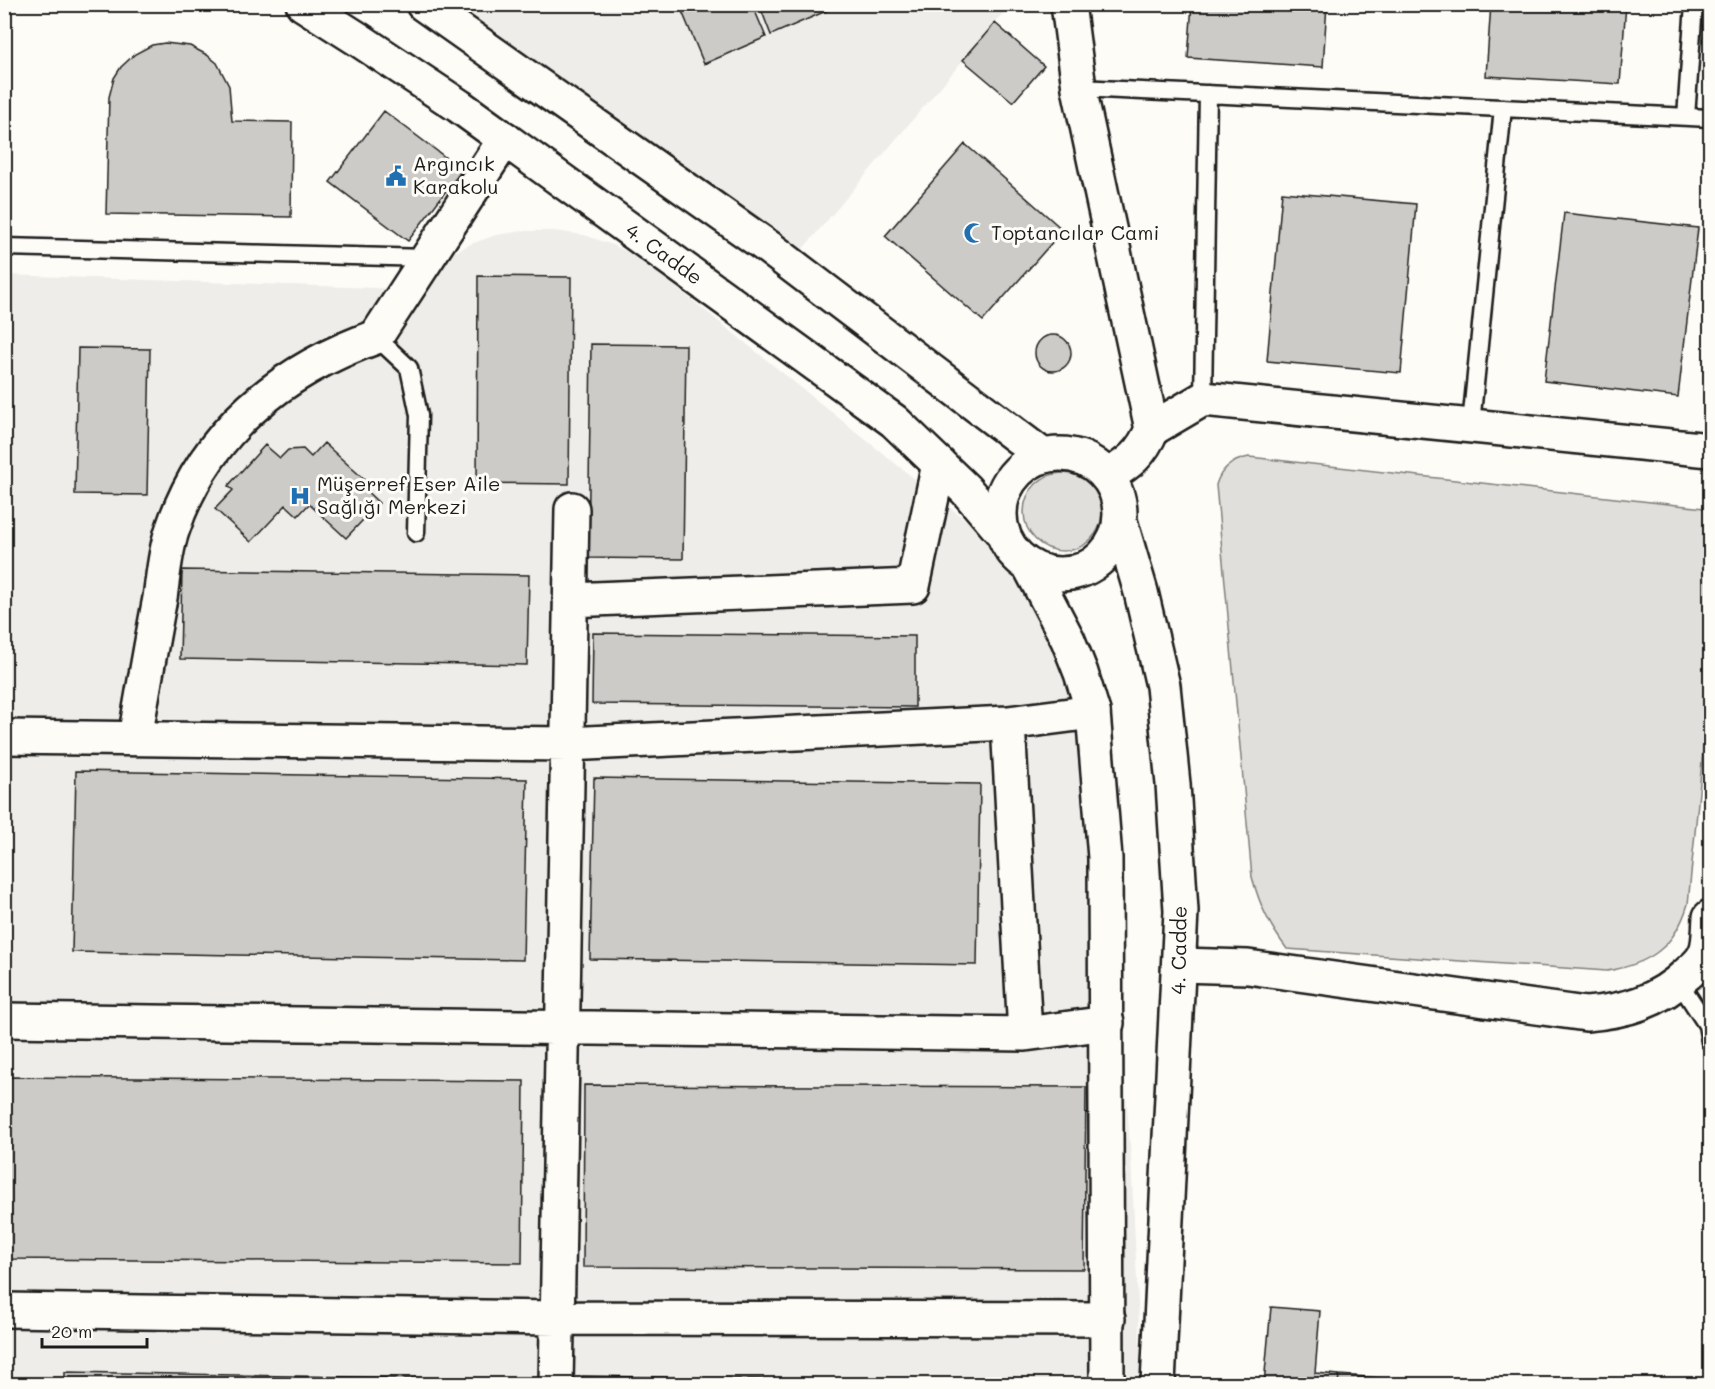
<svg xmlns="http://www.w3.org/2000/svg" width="1715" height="1389" font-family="Mali,sans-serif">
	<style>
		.built { fill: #eeede9 }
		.green { fill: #e0dfdb; stroke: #7e7e7c; stroke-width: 1.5 }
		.building { fill: #cccbc8; stroke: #1c1c1c; stroke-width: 1.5 }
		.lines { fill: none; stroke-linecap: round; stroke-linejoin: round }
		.lane-casing { stroke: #1c1c1c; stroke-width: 21 }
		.street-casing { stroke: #1c1c1c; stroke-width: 38 }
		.secondary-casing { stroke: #1c1c1c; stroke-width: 38 }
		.lane { stroke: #fdfcf7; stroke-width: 16 }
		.street { stroke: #fdfcf7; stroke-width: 33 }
		.secondary { stroke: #fdfcf7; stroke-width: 33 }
		.labels { text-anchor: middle; stroke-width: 6; stroke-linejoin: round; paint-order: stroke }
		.poi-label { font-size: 20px; fill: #1c1c1c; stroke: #fdfcf7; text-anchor: start }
		.street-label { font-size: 20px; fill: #1c1c1c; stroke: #fdfcf7 }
	</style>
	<rect width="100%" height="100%" fill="#fdfcf7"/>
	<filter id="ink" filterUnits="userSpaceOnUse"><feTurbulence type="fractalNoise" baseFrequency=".0167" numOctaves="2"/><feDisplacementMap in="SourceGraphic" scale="12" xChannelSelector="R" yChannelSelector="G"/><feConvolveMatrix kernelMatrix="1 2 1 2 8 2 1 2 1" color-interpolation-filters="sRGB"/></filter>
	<g filter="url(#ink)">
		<!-- built -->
		<path class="built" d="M453 5H1010L802 250Z
			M523 231H554L584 235 613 245 641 259 993 542 1014 561 1032 583 1102 780 1131 1158 1142 1384H5V275L404 289 447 256 471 244 496 235Z"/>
		<!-- green -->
		<path class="green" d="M1249 457 1704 508 1710 513V680L1688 904C1675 947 1650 964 1607 971L1287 949C1269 925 1260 906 1252 877L1216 485C1221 468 1232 460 1249 457Z
			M1024 512a39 39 0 1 1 78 0a39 39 0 1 1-78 0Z"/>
		<!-- building -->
		<path class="building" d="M679 4H752L766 37 704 64Z
			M759 4H832L833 8 771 35Z
			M1192 4H1327L1323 67 1188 58Z
			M1491 4H1626L1620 84 1486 76Z
			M995 23 1044 66 1013 102 963 60Z
			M165 43 190 46 207 55 217 63 229 86 232 121 292 122 291 217 106 214 109 97 114 78 121 67 135 54 152 45Z
			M384 111 462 170 408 241 330 182Z
			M965 144 1063 230 983 321 885 236Z
			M1282 192 1416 204 1401 373 1267 361Z
			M1564 213 1698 228 1678 397 1544 381Z
			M478 276 571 277 569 484 477 483Z
			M1035 353a18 18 0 1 1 36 0a18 18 0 1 1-36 0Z
			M591 344 686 345 683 559 588 558Z
			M78 348 150 349 147 495 75 494Z
			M324 443 365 480 360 485 379 503 346 538 309 504 298 516 286 505 251 542 215 509 233 490 228 486 265 445 280 458 288 450 303 449 311 457Z
			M182 570 529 575 527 665 180 659Z
			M593 633 915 636V707L592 704Z
			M76 771 527 779 523 960 72 952Z
			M594 778 980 784 977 965 590 959Z
			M8 1077 524 1081 522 1263 6 1259Z
			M584 1085 1086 1087 1084 1269 583 1267Z
			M1271 1307 1320 1311 1315 1373 1339 1375 1338 1384H1264Z
			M65 1372 520 1380V1384H65Z
			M1339 1375 1380 1378 1379 1384H1338Z
			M582 1376 1075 1384H582Z"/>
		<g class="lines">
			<!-- lane casing -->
			<g class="lane-casing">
				<path id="lane" d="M1079 88 1710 118
					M1686 117 1694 4
					M4 247 428 258
					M376 337 409 368 419 415 416 533
					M1203 399 1208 94
					M1471 424 1503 108
					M1679 982 1707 1025 1710 1042"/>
			</g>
			<!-- street casing -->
			<g class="street-casing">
				<path id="street" d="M1152 429 1203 399 1710 450
					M570 600 913 586 939 464
					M1008 723 1025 1034
					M4 737 567 744 1008 723 1093 712
					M135 738C143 692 151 645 160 598 163 577 165 552 172 531 204 433 281 370 376 337L505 139
					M1179 965 1248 967 1586 1014C1625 1011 1658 1002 1687 974 1693 969 1702 961 1705 954 1710 944 1709 928 1710 917
					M4 1020 1025 1034 1107 1023
					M4 1310 558 1318 1108 1319
					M556 1384 572 509"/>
			</g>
			<!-- secondary casing -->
			<g class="secondary-casing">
				<path id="secondary" d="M303 4 358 39 459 106 894 421 966 490 1001 531
					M423 4 768 247 1043 456
					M1068 4 1079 88 1152 429C1142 454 1129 463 1107 477
					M1000 514a60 60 0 1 1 120 0a60 60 0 1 1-120 0Z
					M1120 521 1141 592 1163 686 1173 784 1181 911 1158 1384
					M1030 567 1068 640 1081 673 1093 712 1105 858 1107 1384"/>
			</g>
			<!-- lane -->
			<use href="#lane" class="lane"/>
			<!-- street -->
			<use href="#street" class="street"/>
			<!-- secondary -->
			<use href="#secondary" class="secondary"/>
		</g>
	</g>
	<!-- icons -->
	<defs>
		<g id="civic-bare" transform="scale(1.62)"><path d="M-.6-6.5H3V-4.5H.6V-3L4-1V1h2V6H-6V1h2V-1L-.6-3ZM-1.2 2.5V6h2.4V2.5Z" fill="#1f6fb2" stroke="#fdfcf7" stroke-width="2.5" paint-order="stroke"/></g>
		<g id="mosque-bare" transform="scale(1.62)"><path d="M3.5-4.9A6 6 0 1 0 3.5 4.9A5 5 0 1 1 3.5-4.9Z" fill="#1f6fb2" stroke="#fdfcf7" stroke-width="2.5" paint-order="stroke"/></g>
		<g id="hospital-bare" transform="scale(1.62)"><path d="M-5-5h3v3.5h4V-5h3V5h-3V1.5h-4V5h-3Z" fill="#1f6fb2" stroke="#fdfcf7" stroke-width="2.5" paint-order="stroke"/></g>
	</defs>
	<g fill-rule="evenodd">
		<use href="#civic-bare" x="396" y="176"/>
		<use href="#mosque-bare" x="974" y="233"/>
		<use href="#hospital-bare" x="300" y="496"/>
	</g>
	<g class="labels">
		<!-- poi labels -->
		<g class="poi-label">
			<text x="413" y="171">Argıncık<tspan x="413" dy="23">Karakolu</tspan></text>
			<text x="991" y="240">Toptancılar Cami</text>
			<text x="317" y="491">Müşerref Eser Aile<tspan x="317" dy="23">Sağlığı Merkezi</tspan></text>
		</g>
		<!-- street labels -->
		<g class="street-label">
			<text transform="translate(664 254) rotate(36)" y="7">4. Cadde</text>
			<text transform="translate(1179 950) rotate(-89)" y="7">4. Cadde</text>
		</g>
	</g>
	<!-- margin -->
	<rect width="1715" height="1389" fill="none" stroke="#fdfcf7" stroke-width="24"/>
	<rect x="12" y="12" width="1691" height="1365" fill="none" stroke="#1c1c1c" stroke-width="2" filter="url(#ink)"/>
	<!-- scale -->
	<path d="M42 1338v9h105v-9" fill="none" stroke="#1c1c1c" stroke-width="3"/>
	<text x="51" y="1338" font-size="18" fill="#1c1c1c" stroke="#fdfcf7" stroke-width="4.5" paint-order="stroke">20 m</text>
</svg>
